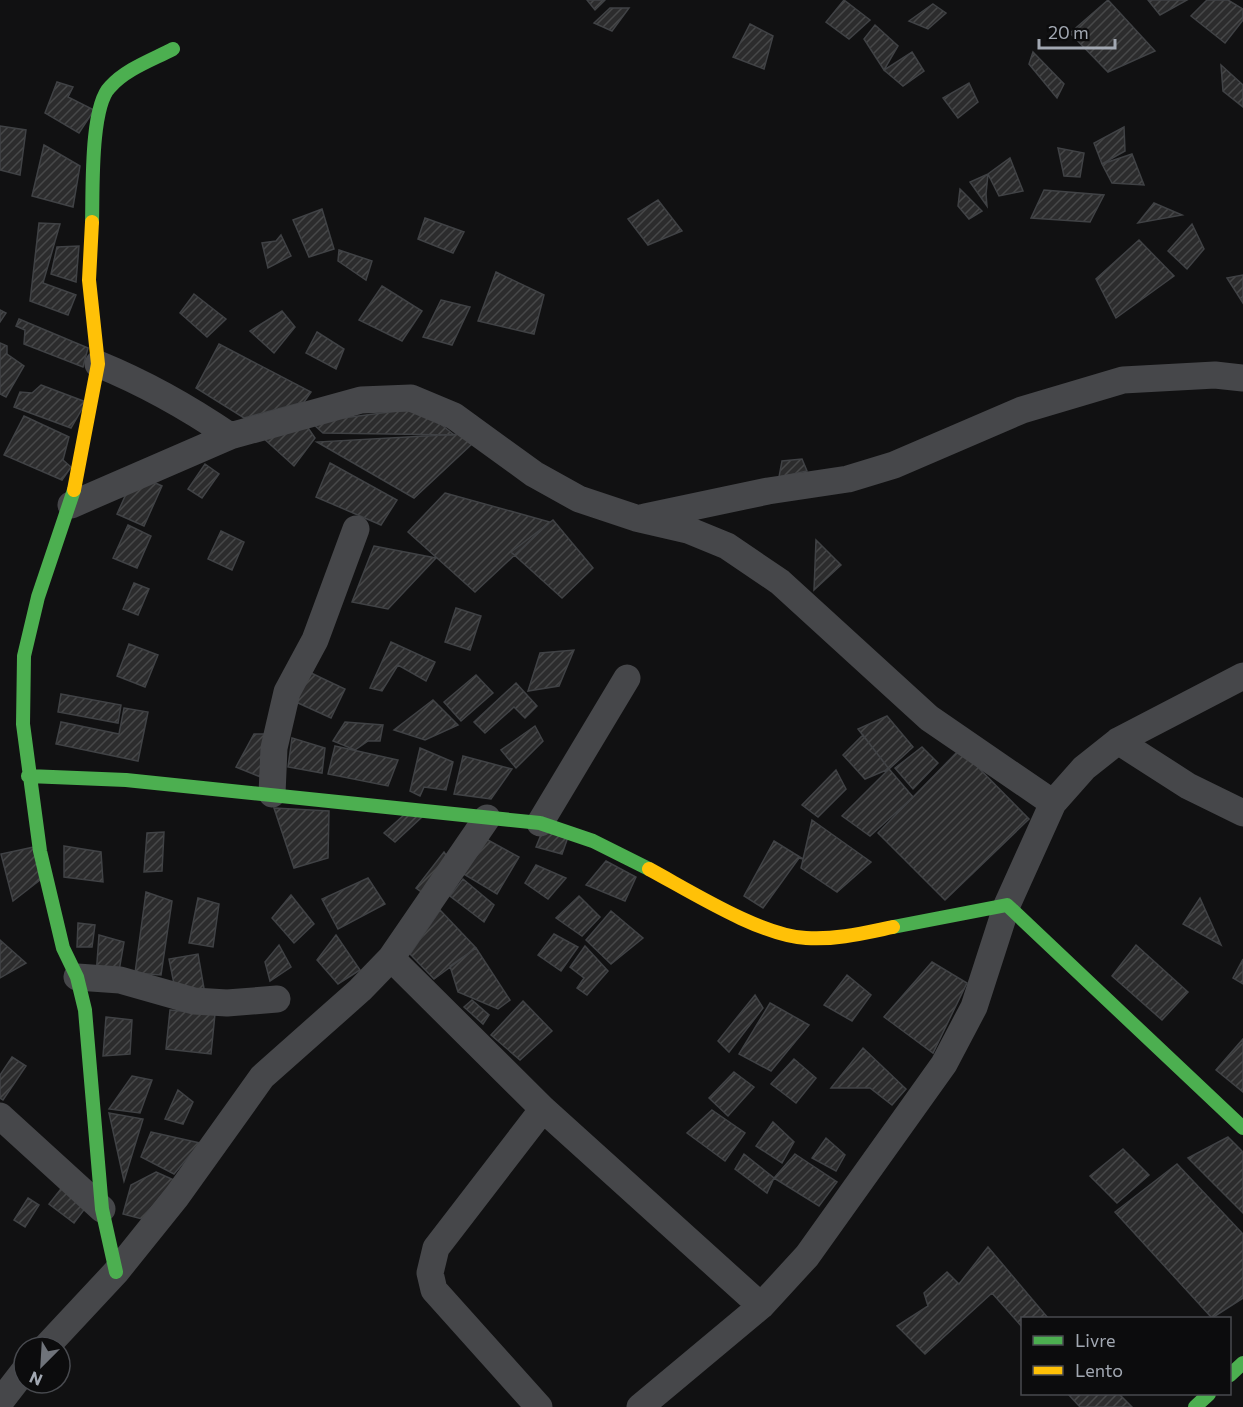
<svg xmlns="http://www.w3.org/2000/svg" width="1243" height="1407" font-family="Commissioner,sans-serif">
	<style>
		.building { fill: url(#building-hatch); stroke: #404245; stroke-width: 1.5 }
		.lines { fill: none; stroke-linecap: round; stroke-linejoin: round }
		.street { stroke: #46474a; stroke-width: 27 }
		.fast { stroke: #4caf50; stroke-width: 14 }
		.slow { stroke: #ffc107; stroke-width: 14 }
	</style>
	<defs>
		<pattern id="building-hatch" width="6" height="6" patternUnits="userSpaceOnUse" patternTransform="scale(1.5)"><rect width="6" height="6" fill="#2c2c2d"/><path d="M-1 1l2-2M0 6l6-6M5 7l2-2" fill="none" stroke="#474849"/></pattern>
	</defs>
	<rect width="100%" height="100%" fill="#111112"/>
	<!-- building -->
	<path class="building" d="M587 0H605L595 10Z
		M844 0 870 20 849 39 826 22Z
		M1108 0 1155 51 1108 72 1070 33Z
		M1148 0H1187L1160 15Z
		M1207 0H1228L1243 9V20L1225 43 1191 16Z
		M933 4 946 13 928 29 909 21Z
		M610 8H629L612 31 594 23Z
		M750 24 773 36 764 69 733 57Z
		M875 25 898 46 884 70 864 39Z
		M912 52 924 71 903 86 884 70Z
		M1033 52 1064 84 1057 98 1029 64Z
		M1221 65 1243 85V107L1223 91Z
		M57 82 73 87 68 97 94 110 79 133 45 113Z
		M969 83 978 102 958 118 943 98Z
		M0 126 26 130 20 175 0 170Z
		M1124 127 1125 151 1102 164 1094 143Z
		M44 145 80 166 73 207 32 196Z
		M1058 148 1084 153 1080 177 1064 176Z
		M1132 154 1144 185 1112 183 1102 164Z
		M1010 158 1023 191 999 196 988 174Z
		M988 174 986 194 987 206 970 182Z
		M960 189 982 211 969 219 958 206Z
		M1044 190 1104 195 1090 222 1031 218Z
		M658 200 682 231 648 245 628 219Z
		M1154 203 1182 215 1138 223Z
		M322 209 334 249 309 257 293 220Z
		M425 218 464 232 453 253 418 239Z
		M39 223 60 224 43 283 76 295 68 315 30 301Z
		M1192 224 1204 249 1187 269 1168 251Z
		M281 235 291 256 268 268 262 243 276 241Z
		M1139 240 1174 276 1116 318 1096 279Z
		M79 246 76 282 51 274 57 247Z
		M339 250 372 261 366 280 338 261Z
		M496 272 544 295 534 334 478 321Z
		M1243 275V303L1227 278Z
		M382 286 422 311 402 341 359 320Z
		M194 294 226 319 207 337 180 313Z
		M441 300 470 307 452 345 423 337Z
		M0 310 6 313 0 322Z
		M282 311 295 327 274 353 250 331Z
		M19 319 88 348 83 367 24 344 25 330 16 326Z
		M317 332 344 349 336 369 306 353Z
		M0 343 7 346V354L24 366 6 397 0 394Z
		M219 344 311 392 304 402 244 418 196 388Z
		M41 385 86 402 71 428 14 407 20 392 32 393Z
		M421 408 454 435 323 433 311 422Z
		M24 416 69 437 63 460 71 467 62 480 4 455Z
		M304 422 315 438 294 466 260 435Z
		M478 433 474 442 414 498 317 442Z
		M802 459 807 471 779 477 782 461Z
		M330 463 397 500 381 525 316 497Z
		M205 464 219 474 202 498 188 489Z
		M135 474 162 486 144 526 117 514Z
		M445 493 550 522 475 592 408 532Z
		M553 520 593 568 562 598 511 552Z
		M128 525 151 536 137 568 113 558Z
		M221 531 244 542 232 570 208 559Z
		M816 540 841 565 814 590Z
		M374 546 436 558 388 609 352 602Z
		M134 583 149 589 138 615 123 609Z
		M456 608 481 616 470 650 445 642Z
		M391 642 435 662 426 681 398 665 382 691 370 688Z
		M129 644 158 655 145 687 117 676Z
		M574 650 559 686 528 691 540 653Z
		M309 672 345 689 331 718 296 702Z
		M476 675 493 693 461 721 444 702Z
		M516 683 537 706 525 718 514 707 485 733 474 722Z
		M61 694 121 705 118 723 58 712Z
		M433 700 458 725 425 740 394 730Z
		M124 708 148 712 138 761 56 744 61 722 119 734Z
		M887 716 913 747 889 769 858 729Z
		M345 722 383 725 380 741H368L355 750 333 741Z
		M535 726 543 741 516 768 501 750Z
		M254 734H269L263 778 236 767Z
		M863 735 889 769 865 779 843 755Z
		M292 738 325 748 322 773 288 767Z
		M335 746 398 760 388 786 328 774Z
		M922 747 938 763 913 789 895 768Z
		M420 748 453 762 446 790 424 787 420 796 410 791Z
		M960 749 1029 819 945 900 878 833Z
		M463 756 512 769 491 799 454 794Z
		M889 769 913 797 870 836 842 816Z
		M836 770 846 789 818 817 802 805Z
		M274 808 329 811 328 858 294 868Z
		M405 814 423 816 395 842 384 833Z
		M812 820 871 862 837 892 801 868Z
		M543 830 568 837 562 854 536 847Z
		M164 832 162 871 144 872 147 833Z
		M486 839 519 857 497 894 462 873Z
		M774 841 803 859 799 858 763 908 744 896Z
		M64 846 101 852 103 882 64 877Z
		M34 847 40 880 13 901 1 854Z
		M444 852 452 864 427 896 416 888Z
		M606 861 636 877 625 901 586 885Z
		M536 865 566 878 548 899 525 883Z
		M368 878 385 904 338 929 322 899Z
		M463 879 494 905 484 922 450 896Z
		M146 892 172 901 161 975 135 973Z
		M291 895 314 924 294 943 272 918Z
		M579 896 600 917 582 936 556 918Z
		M198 898 219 904 213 947 189 943Z
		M1200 898 1221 945 1183 924Z
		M440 910 476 948 434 979 410 954Z
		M611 911 643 938 611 964 586 940Z
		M78 923 95 925 92 947H77Z
		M554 934 578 947 561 971 538 955Z
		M99 935 124 942 119 971 96 976Z
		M336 935 360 970 338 984 317 960Z
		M0 940 26 963 0 978Z
		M279 945 291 967 270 981 265 962Z
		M1136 945 1188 992 1162 1020 1112 976Z
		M585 946 608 971 587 995 577 988 584 978 570 967Z
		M476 948 510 1000 498 1009 458 992 450 966Z
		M198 954 206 1000 175 989 169 959Z
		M1243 959V984L1233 978Z
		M932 962 967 983 933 1053 884 1017Z
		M847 975 871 995 852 1021 824 1005Z
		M755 995 763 1008 729 1052 718 1041Z
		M472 1000 489 1015 483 1024 464 1007Z
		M523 1001 552 1031 520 1060 491 1035Z
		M770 1003 809 1025 771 1071 739 1054Z
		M170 1010 215 1014 211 1054 166 1049Z
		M106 1017 132 1020 130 1054 103 1056Z
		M1243 1039V1092L1216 1070Z
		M863 1048 906 1089 892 1105 870 1088H831Z
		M12 1057 26 1066 3 1100 0 1098V1075Z
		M794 1059 816 1078 796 1103 771 1084Z
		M734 1072 754 1087 728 1116 709 1098Z
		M132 1076 152 1080 140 1113 109 1109Z
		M178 1090 193 1102 183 1124 165 1119Z
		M712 1110 745 1133 725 1161 687 1133Z
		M109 1113 143 1119 124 1181Z
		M773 1122 794 1142 782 1163 756 1146Z
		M151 1132 200 1143 174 1174 141 1157Z
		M1228 1137 1243 1152V1213L1188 1158Z
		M826 1138 845 1155 836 1171 812 1158Z
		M1123 1149 1149 1175 1117 1203 1090 1176Z
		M744 1154 774 1178 767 1193 735 1169Z
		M795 1154 837 1182 819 1206 774 1178Z
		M1177 1164 1243 1234V1298L1212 1318 1115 1212Z
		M156 1172 174 1180 142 1219 123 1214 131 1185Z
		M64 1185 89 1203 74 1223 49 1204Z
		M28 1198 39 1205 25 1227 14 1220Z
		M988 1247 1048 1318H1022V1327L992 1293 925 1354 897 1326 928 1306 924 1293 947 1272 959 1284Z
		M1068 1394H1119L1132 1407H1080Z"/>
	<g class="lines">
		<!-- street -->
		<path class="street" d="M98 364C147 384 186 406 230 436
			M71 505 230 436 361 400 411 398 454 416 534 474 579 499 636 518 688 530 727 546 780 582 929 718 1053 803
			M645 517 768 491 848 479 894 465 1022 410 1123 380 1215 375 1243 378
			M1118 741 1188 786 1243 813
			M272 794 274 748 287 692 315 640 356 529
			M540 823 627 678
			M391 958 543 1109 761 1306
			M77 977 120 980 194 1001 227 1003 277 999
			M0 1116 102 1209
			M46 1347 116 1272 177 1196 262 1077 360 990 391 958 487 818
			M0 1402 24 1371
			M539 1407 434 1290 430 1273 436 1248 543 1109
			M640 1407 761 1306 807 1256 944 1064 974 1007 1007 905 1053 803 1084 768 1118 741 1243 676"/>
		<!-- fast -->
		<path class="fast" d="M92 222C93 192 90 107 110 87 126 69 152 60 173 49
			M74 490 38 597 24 656 23 724 40 851 63 948 77 977 85 1010 102 1209 116 1272
			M28 776 126 780 540 823 593 841 649 869
			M893 927 1007 905 1243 1128
			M1230 1375 1243 1363
			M1195 1407 1209 1394"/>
		<!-- slow -->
		<path class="slow" d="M74 490 98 364 89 280 92 222
			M649 869C690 891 761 936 806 938 836 940 864 933 893 927"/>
	</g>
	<!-- legend -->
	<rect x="1021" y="1317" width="210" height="78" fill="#0c0c0d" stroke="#484a4f" stroke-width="1.5"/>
	<rect x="1033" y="1336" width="30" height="9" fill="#4caf50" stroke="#484a4f" stroke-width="1.5"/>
	<text x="1075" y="1347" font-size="18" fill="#a2a8b2">Livre</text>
	<rect x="1033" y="1366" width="30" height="9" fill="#ffc107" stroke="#484a4f" stroke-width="1.5"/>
	<text x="1075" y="1377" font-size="18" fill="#a2a8b2">Lento</text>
	<!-- north arrow -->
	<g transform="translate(42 1365) rotate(204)"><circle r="28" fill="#0c0c0d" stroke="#484a4f" stroke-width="1.5"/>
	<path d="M0-4.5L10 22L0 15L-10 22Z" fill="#6f737a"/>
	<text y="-9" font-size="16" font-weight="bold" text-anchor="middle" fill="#a2a8b2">N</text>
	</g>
	<!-- scale -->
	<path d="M1039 39v9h76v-9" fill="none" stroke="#a2a8b2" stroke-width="3"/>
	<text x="1048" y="39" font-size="18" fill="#a2a8b2" stroke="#0c0c0d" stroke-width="4.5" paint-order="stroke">20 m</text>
</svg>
